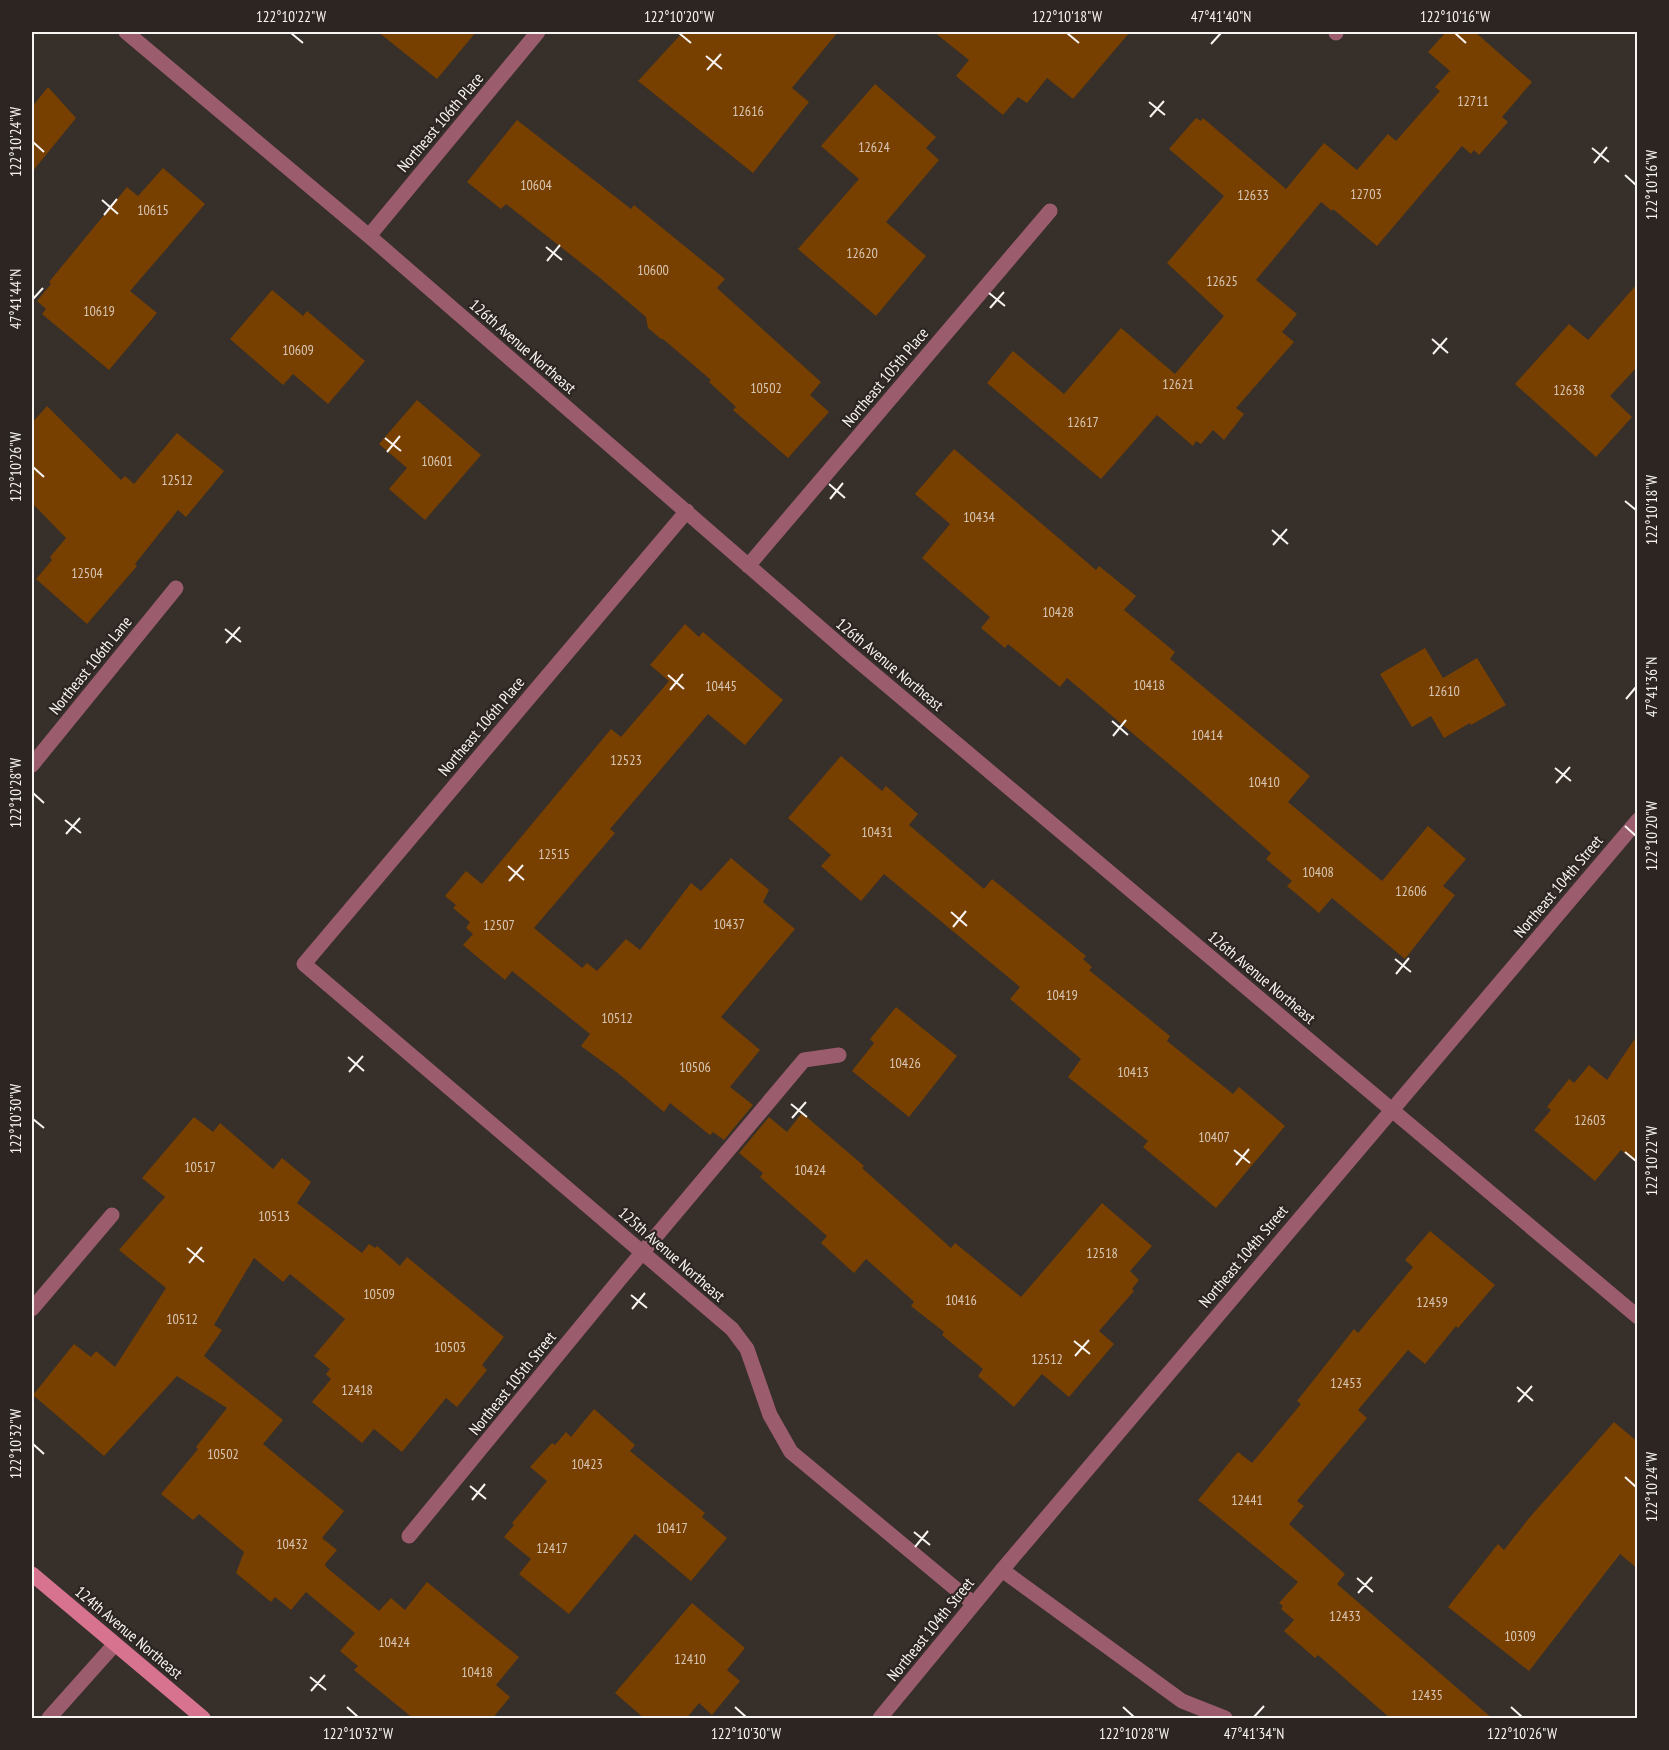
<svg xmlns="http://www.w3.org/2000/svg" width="1669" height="1750" font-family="'PT Sans Narrow',sans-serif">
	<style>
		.building { fill: #784000 }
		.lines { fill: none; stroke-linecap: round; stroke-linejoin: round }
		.service { stroke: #9b5c6d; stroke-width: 15 }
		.minor { stroke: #9b5c6d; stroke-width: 15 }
		.secondary { stroke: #d7738f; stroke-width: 15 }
		.ticks { fill: none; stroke: #f8f4f1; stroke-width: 2 }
		.labels { text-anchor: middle; stroke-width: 4.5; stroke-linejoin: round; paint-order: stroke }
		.number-label { font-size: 14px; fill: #d8c7b5 }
		.street-label { font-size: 16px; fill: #f8f4f1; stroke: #2c2521 }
		.neatline { fill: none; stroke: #f8f4f1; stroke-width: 2 }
		.ticks-label { font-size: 15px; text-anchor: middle; fill: #f8f4f1 }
	</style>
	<rect width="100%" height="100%" fill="#362f2a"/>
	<!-- building -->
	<path class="building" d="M378 32H476L437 79Z
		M683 32H838L792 88 809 102 753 173 638 81Z
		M934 32H1130L1073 99 1047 78 1027 103 1018 97 1003 115 956 76 969 60Z
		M1446 32H1475L1532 82 1502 117 1508 122 1479 155 1474 150 1471 154 1462 146 1377 246 1333 209 1332 211 1321 202 1256 280 1297 314 1282 332 1294 342 1236 408 1244 414 1224 440 1213 430 1201 444 1196 441 1193 446 1157 415 1101 479 987 383 1013 351 1064 394 1121 328 1175 374 1224 316 1167 263 1224 196 1169 149 1196 118 1201 121 1203 118 1286 189 1324 143 1357 170 1388 134 1396 141 1440 91 1435 87 1450 71 1428 52Z
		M875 84 936 137 926 148 939 160 886 222 926 256 876 316 798 249 859 179 821 146Z
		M48 87 76 118 32 172V107Z
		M517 120 631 209 634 205 725 279 717 288 821 382 810 395 829 412 788 458 733 410 736 407 709 382 711 380 663 339H661L648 328 646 317 599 277 506 204 501 209 467 182Z
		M163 168 205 204 130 291 157 313 109 370 42 314 46 309 37 301 51 284 49 282 127 187 138 196Z
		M1638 283V366L1610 396 1632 417 1596 457 1515 384 1569 324 1588 340Z
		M272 290 303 316 307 311 365 361 328 404 293 374 283 385 230 339Z
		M417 400 481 455 425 520 389 489 407 468 379 444Z
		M47 406 121 480 125 476 134 484 177 433 224 471 186 517 178 510 135 564 137 566 87 624 36 579 52 560 50 557 66 538 32 503V423Z
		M954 449 1096 570 1099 566 1136 596 1124 610 1175 652 1170 659 1310 776 1288 802 1382 881 1428 826 1466 859 1443 886 1455 895 1405 959 1332 898 1319 913 1287 886 1292 881 1266 859 1271 853 1182 775 1067 678 1060 687 1008 644 1005 648 981 628 990 617 922 558 950 524 915 494Z
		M685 624 699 637 703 632 783 700 745 745 708 714 610 829 615 833 534 928 582 968 587 963 597 971 626 939 640 950 691 883 701 891 731 858 769 890 763 902 795 929 721 1017 760 1050 730 1087 753 1105 724 1140 713 1132 710 1135 670 1103 664 1112 619 1074 581 1046 590 1034 512 971 505 980 463 945 473 934 466 928 470 922 453 908 456 905 445 896 466 871 482 884 611 729 621 737 669 681 650 665Z
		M1425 648 1443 678 1477 658 1506 705 1471 725 1470 723 1444 738 1431 716 1412 727 1380 674Z
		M841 756 882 791 886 786 918 814 909 825 984 889 992 879 1086 956 1083 959 1092 967 1089 970 1170 1036 1167 1041 1233 1094 1239 1087 1285 1126 1216 1208 1143 1147 1148 1141 1068 1077 1081 1059 1010 999 1020 987 884 874 861 901 821 866 831 855 788 818Z
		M896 1007 957 1056 909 1117 852 1071 874 1043 870 1039Z
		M1638 1034V1164L1621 1150 1595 1181 1534 1130 1551 1110 1547 1107 1569 1079 1574 1083 1589 1065 1607 1080Z
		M802 1113 864 1166 862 1168 951 1248 955 1243 1021 1297 1102 1203 1152 1246 1130 1271 1139 1280 1132 1289 1134 1291 1099 1331 1114 1344 1069 1397 1042 1374 1014 1407 978 1376 983 1369 942 1335 944 1332 911 1306 914 1302 910 1298 866 1259 854 1273 821 1243 827 1236 760 1177 763 1173 739 1153 769 1117 787 1132Z
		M194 1117 213 1132 220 1123 273 1169 282 1158 311 1182 297 1203 362 1253 369 1244 375 1248 377 1246 400 1266 407 1257 504 1337 482 1365 487 1370 457 1407 446 1398 402 1452 374 1429 362 1443 312 1402 331 1379 326 1374 330 1369 314 1356 345 1319 290 1274 283 1282 254 1258 214 1325 222 1330 204 1356 283 1420 263 1444 344 1511 322 1538 337 1550 325 1564 326 1567 379 1611 391 1598 405 1610 427 1582 519 1657 496 1685 510 1697 492 1719H414L354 1670 358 1666 340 1651 355 1633 306 1592 291 1610 275 1597 271 1602 236 1573 244 1552 199 1514 193 1520 161 1494 198 1449 196 1447 227 1408 177 1376 104 1456 33 1395 74 1344 91 1357 96 1351 115 1367 166 1288 119 1250 165 1197 142 1178Z
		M1430 1231 1495 1285 1458 1328 1456 1326 1425 1364 1408 1350 1358 1410 1367 1418 1297 1501 1304 1506 1289 1524 1345 1574 1337 1584 1493 1719H1391L1318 1655 1315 1658 1284 1631 1294 1620 1281 1609 1283 1606 1279 1603 1298 1582 1198 1500 1238 1452 1252 1463 1301 1404 1297 1401 1354 1329 1358 1333 1413 1267 1405 1260Z
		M594 1409 635 1445 630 1451 705 1513 702 1517 727 1538 691 1581 635 1534 569 1614 519 1574 531 1559 504 1537 514 1525 512 1523 547 1481 530 1467 552 1443 555 1445 566 1432 571 1437Z
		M1614 1422 1638 1442V1569L1620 1554 1529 1671 1448 1607 1498 1544 1504 1550 1530 1517Z
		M692 1603 745 1648 727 1670 740 1681 712 1715 699 1703 686 1719H645L615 1693Z"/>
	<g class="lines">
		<!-- service -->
		<path class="service" d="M32 1309 112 1215
			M409 1536 620 1279 804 1060 839 1055
			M1002 1570 1182 1701 1225 1718"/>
		<!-- minor -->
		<path class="minor" d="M126 32 369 236 850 654 1638 1317
			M1336 33V32
			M369 236 538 32
			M687 511 304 964 732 1329 747 1349 770 1415 791 1452 974 1604
			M748 566 1050 211
			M32 765 176 588
			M49 1718 115 1644
			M880 1718 1002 1570 1638 820"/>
		<!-- secondary -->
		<path class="secondary" d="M32 1574 203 1718"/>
	</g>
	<!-- ticks -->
	<path class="ticks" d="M291 33 303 43M679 33 691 43M1067 33 1079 43M1455 33 1466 43M1211 44 1221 33M706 56 722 69M707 70 721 54M1149 102 1165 115M1150 117 1164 101M33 142 44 152M1592 148 1609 162M1594 163 1607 147M1625 175 1636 185M102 200 118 214M104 215 117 199M546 247 562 260M547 261 560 245M989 293 1005 306M33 299 43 288M990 308 1004 292M1432 339 1448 353M1433 354 1447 338M385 438 401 451M387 452 400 436M33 467 44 477M829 484 845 498M830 499 843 483M1625 501 1636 510M1272 530 1288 544M1273 545 1287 529M225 629 241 642M226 643 240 627M668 675 684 689M670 690 683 674M1626 699 1636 687M1112 721 1128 735M1113 736 1126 720M1555 768 1571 781M1556 783 1570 767M33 793 44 803M65 820 81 833M1625 826 1636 836M66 834 80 818M508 866 524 880M509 881 523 865M951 912 967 926M953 927 966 911M1395 959 1411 972M1396 974 1409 958M348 1057 364 1071M349 1072 363 1056M791 1104 807 1117M792 1118 806 1102M33 1119 44 1128M1234 1150 1250 1163M1625 1152 1636 1161M1236 1165 1249 1149M187 1248 204 1262M189 1263 202 1247M631 1295 647 1308M632 1309 645 1293M1074 1341 1090 1354M1075 1356 1089 1340M1517 1387 1533 1401M1518 1402 1532 1386M33 1444 44 1454M1625 1477 1636 1487M470 1486 486 1499M472 1500 485 1484M914 1532 930 1545M915 1547 928 1531M1357 1578 1373 1592M1358 1593 1372 1577M310 1677 326 1690M311 1691 325 1675M347 1707 358 1717M735 1707 746 1717M1123 1707 1134 1717M1511 1707 1522 1717M1254 1717 1264 1706"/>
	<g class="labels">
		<!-- number labels -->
		<g class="number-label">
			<text x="1473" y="106">12711</text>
			<text x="748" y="116">12616</text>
			<text x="874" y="152">12624</text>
			<text x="536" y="190">10604</text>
			<text x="1366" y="199">12703</text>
			<text x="1253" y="200">12633</text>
			<text x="153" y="215">10615</text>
			<text x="862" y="258">12620</text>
			<text x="653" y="275">10600</text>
			<text x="1222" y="286">12625</text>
			<text x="99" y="316">10619</text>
			<text x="298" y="355">10609</text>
			<text x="1178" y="389">12621</text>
			<text x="766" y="393">10502</text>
			<text x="1569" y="395">12638</text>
			<text x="1083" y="427">12617</text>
			<text x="437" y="466">10601</text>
			<text x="177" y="485">12512</text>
			<text x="979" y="522">10434</text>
			<text x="87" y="578">12504</text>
			<text x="1058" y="617">10428</text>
			<text x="1149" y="690">10418</text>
			<text x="721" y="691">10445</text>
			<text x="1444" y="696">12610</text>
			<text x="1207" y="740">10414</text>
			<text x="626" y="765">12523</text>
			<text x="1264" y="787">10410</text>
			<text x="877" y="837">10431</text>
			<text x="554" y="859">12515</text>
			<text x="1318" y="877">10408</text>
			<text x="1411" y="896">12606</text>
			<text x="729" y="929">10437</text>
			<text x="499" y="930">12507</text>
			<text x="1062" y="1000">10419</text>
			<text x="617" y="1023">10512</text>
			<text x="905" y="1068">10426</text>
			<text x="695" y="1072">10506</text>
			<text x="1133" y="1077">10413</text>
			<text x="1590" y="1125">12603</text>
			<text x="1214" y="1142">10407</text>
			<text x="200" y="1172">10517</text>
			<text x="810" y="1175">10424</text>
			<text x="274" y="1221">10513</text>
			<text x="1102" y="1258">12518</text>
			<text x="379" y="1299">10509</text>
			<text x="961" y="1305">10416</text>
			<text x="1432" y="1307">12459</text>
			<text x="182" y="1324">10512</text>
			<text x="450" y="1352">10503</text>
			<text x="1047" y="1364">12512</text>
			<text x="1346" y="1388">12453</text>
			<text x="357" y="1395">12418</text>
			<text x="223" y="1459">10502</text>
			<text x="587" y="1469">10423</text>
			<text x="1247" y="1505">12441</text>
			<text x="672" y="1533">10417</text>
			<text x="292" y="1549">10432</text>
			<text x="552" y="1553">12417</text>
			<text x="1345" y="1621">12433</text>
			<text x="1520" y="1641">10309</text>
			<text x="394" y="1647">10424</text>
			<text x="690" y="1664">12410</text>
			<text x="477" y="1677">10418</text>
			<text x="1427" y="1700">12435</text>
		</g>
		<!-- street labels -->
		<g class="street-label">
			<text transform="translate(440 122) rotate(-50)" y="6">Northeast 106th Place</text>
			<text transform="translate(523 346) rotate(41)" y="6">126th Avenue Northeast</text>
			<text transform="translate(885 377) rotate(-50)" y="6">Northeast 105th Place</text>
			<text transform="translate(890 664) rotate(40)" y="6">126th Avenue Northeast</text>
			<text transform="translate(90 665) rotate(-51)" y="6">Northeast 106th Lane</text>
			<text transform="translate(481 726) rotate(-50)" y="6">Northeast 106th Place</text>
			<text transform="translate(1558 886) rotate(-50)" y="6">Northeast 104th Street</text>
			<text transform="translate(1262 977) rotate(40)" y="6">126th Avenue Northeast</text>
			<text transform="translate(672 1254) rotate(41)" y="6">125th Avenue Northeast</text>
			<text transform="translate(1243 1256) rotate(-50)" y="6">Northeast 104th Street</text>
			<text transform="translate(512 1383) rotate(-51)" y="6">Northeast 105th Street</text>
			<text transform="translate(930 1629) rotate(-51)" y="6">Northeast 104th Street</text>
			<text transform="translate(129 1632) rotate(40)" y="6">124th Avenue Northeast</text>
		</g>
	</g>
	<!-- border -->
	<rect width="1669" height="1750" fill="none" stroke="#2c2521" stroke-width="66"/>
	<rect x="33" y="33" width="1603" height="1684" class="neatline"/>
	<g class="ticks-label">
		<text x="291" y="22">122°10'22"W</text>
		<text x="679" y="22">122°10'20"W</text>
		<text x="1067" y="22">122°10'18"W</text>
		<text x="1221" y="22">47°41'40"N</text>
		<text x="1455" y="22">122°10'16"W</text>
		<text transform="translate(16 142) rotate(-90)" y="5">122°10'24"W</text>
		<text transform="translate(1652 185) rotate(-90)" y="5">122°10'16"W</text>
		<text transform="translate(16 299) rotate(-90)" y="5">47°41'44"N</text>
		<text transform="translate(16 467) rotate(-90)" y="5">122°10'26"W</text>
		<text transform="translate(1652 510) rotate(-90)" y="5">122°10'18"W</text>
		<text transform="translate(1652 687) rotate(-90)" y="5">47°41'36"N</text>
		<text transform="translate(16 793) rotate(-90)" y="5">122°10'28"W</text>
		<text transform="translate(1652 836) rotate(-90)" y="5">122°10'20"W</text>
		<text transform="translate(16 1119) rotate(-90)" y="5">122°10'30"W</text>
		<text transform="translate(1652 1161) rotate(-90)" y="5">122°10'22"W</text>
		<text transform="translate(16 1444) rotate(-90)" y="5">122°10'32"W</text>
		<text transform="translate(1652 1487) rotate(-90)" y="5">122°10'24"W</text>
		<text x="358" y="1739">122°10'32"W</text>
		<text x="746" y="1739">122°10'30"W</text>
		<text x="1134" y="1739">122°10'28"W</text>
		<text x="1254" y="1739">47°41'34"N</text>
		<text x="1522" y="1739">122°10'26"W</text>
	</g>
</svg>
